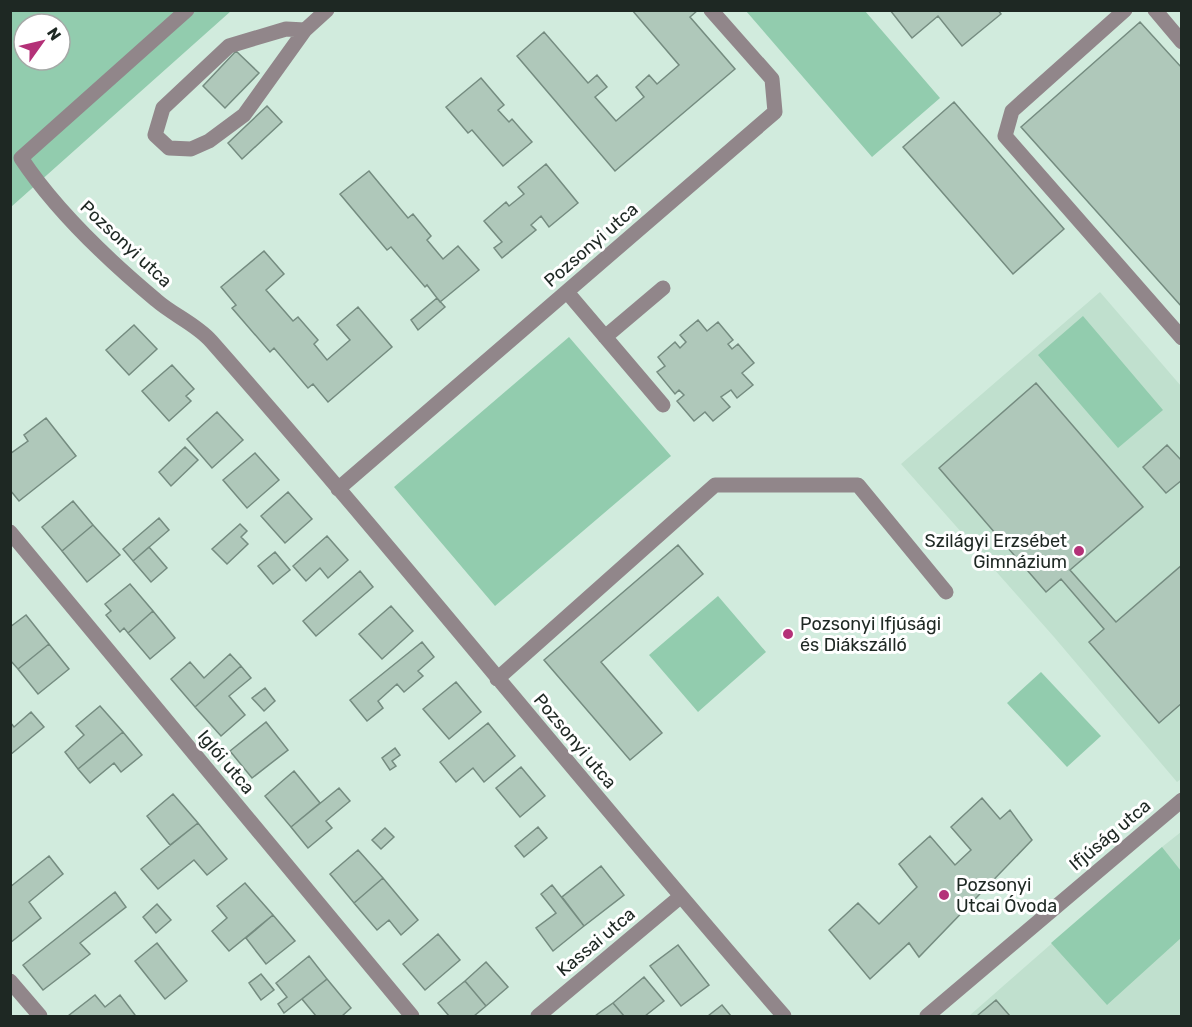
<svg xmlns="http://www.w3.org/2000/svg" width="1192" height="1027" font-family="Rubik,sans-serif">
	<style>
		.built { fill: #c0e0ce }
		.green { fill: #92ccae; fill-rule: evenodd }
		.building { fill: #afc8ba; stroke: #758c80; stroke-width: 1.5 }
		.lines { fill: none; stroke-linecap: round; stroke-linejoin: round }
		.minor { stroke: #91868a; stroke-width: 15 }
		.poi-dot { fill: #b43178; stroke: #fff; stroke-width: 2 }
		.labels { text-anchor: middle; stroke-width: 6; stroke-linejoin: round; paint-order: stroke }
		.street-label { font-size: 18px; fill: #1e2823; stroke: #fff }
		.poi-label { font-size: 18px; fill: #1e2823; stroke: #fff; text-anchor: start }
	</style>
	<rect width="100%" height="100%" fill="#d1ebdd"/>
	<!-- built -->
	<path class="built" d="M1100 292 1181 386V779L1177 782 1054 637 901 464Z
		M1181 832V1016H969L1162 847Z"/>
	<!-- green -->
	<path class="green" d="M11 11H231L11 207ZM24 24H60V60H24Z
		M746 11H865L940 98 872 157Z
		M1083 316 1163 410 1118 448 1038 355Z
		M569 337 671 456 495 606 394 487Z
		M718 596 766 652 698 712 649 655Z
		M1041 672 1101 736 1067 767 1007 703Z
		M1162 847 1181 871V938L1107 1005 1051 943Z"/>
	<!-- building -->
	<path class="building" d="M632 10H698L690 17 735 69 615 171 517 56 544 32 588 83 597 75 607 87 595 97 616 121 644 97 636 87 649 75 657 84 679 65Z
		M890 10H998L1001 14 962 46 938 16 912 38Z
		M1140 22 1182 68V307L1021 127Z
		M236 51 259 73 225 108 203 86Z
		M481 78 504 105 498 110 509 122 512 119 532 142 503 166 472 130 468 133 446 107Z
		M954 102 1064 229 1013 274 903 147Z
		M267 106 282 122 242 159 228 143Z
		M546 164 578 203 549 227 541 216 531 225 536 230 502 258 494 248 502 242 484 221 506 202 509 206 524 194 518 187Z
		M369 171 408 218 413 214 431 236 427 240 443 259 458 246 479 270 440 302 427 285 425 287 391 247 387 250 340 194Z
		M264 251 284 274 266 290 293 321 298 317 318 340 314 344 327 360 350 340 337 325 358 307 392 347 328 402 313 384 308 388 274 348 270 352 232 308 236 305 221 287Z
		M437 298 445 307 418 330 411 320Z
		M698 320 707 331 718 322 733 340 728 344 732 349 738 344 754 363 742 373 753 385 737 398 731 390 721 397 730 407 713 421 705 412 694 421 677 401 684 395 679 390 675 394 657 372 665 366 658 357 675 342 680 348 686 342 680 335Z
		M134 325 157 349 129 375 106 350Z
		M172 365 194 389 186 396 191 401 169 421 142 391Z
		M1036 383 1143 507 1070 570 1116 622 1182 565V703L1159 723 1089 642 1104 629 1061 579 1046 592 939 468Z
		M217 412 243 440 212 468 187 439Z
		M46 418 76 456 19 501 10 490V454L28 441 24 435Z
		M1167 445 1182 461V480L1166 493 1143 467Z
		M185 447 198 460 171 486 159 472Z
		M255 453 279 480 247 508 223 480Z
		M288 492 312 519 285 543 261 516Z
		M73 501 93 525 62 551 42 527Z
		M159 518 169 530 133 561 123 549Z
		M240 524 247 531 241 537 248 544 227 564 212 549Z
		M93 525 120 555 87 582 62 551Z
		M327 536 348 560 328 578 320 568 306 581 293 566Z
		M678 545 703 574 601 662 662 733 630 760 544 660Z
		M149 547 167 568 151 582 133 561Z
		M275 552 290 570 273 584 258 566Z
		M360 571 373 587 316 636 303 621Z
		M130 584 153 611 128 633 124 628 120 632 106 615 111 611 105 604Z
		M391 606 413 631 382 659 359 634Z
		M153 611 175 638 150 659 128 633Z
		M26 615 49 644 18 669 10 660V627Z
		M422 642 434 657 418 671 423 676 404 692 397 684 378 701 383 708 367 721 350 700Z
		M49 644 69 669 38 694 18 669Z
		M230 654 241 666 195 707 171 679 190 662 204 678Z
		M241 666 251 678 229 696 245 715 221 736 195 707Z
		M456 682 481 712 449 739 423 709Z
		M265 688 275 701 264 711 252 698Z
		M100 706 123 732 78 769 65 752 84 735 76 726Z
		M31 712 44 727 10 755V722L14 727Z
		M266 722 288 750 252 778 230 751Z
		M488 723 515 756 484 782 473 768 456 782 440 762Z
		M123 732 142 755 121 772 114 763 90 783 78 769Z
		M395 748 400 755 392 761 396 766 390 770 382 758Z
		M521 767 545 796 520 817 496 788Z
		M294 771 320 803 291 827 265 796Z
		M339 788 350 801 326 821 332 828 308 848 291 827Z
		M173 794 198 823 170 845 147 816Z
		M982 798 1000 819 1010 810 1032 840 919 957 909 943 870 979 829 930 858 903 879 924 917 887 899 864 930 836 955 865 971 850 951 827Z
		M198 823 227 859 207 875 194 860 158 889 141 869Z
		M538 827 547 838 524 857 515 846Z
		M385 828 394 837 381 849 372 840Z
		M358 850 383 878 354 903 330 874Z
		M49 856 63 874 29 902 41 918 10 943V887Z
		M601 866 624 895 584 926 562 897Z
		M383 878 418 920 401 935 389 920 377 930 354 903Z
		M245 883 273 915 229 951 212 931 227 918 217 906Z
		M552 885 584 926 553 951 536 928 556 913 541 894Z
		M115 892 126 907 80 943 90 954 43 990 23 965Z
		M157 904 171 920 156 933 143 917Z
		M273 915 295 941 266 964 246 938Z
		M438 934 460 960 425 990 403 964Z
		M157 943 187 981 165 999 135 961Z
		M678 945 709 985 681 1006 650 966Z
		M309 956 327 979 284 1013 278 1004 287 997 276 983Z
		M486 962 508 987 486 1006 465 981Z
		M261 974 274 990 261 1000 249 983Z
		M644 977 664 1001 645 1016H624L613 1003Z
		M327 979 351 1008 342 1016H316L302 999Z
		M465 981 486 1006 474 1016H449L438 1003Z
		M95 995 105 1007 120 995 135 1015 133 1016H68Z
		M996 1000 1010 1016H977Z
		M613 1003 624 1016H595Z
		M722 1005 731 1016H708Z"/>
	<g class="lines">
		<!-- minor -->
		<path class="minor" d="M187 10 21 158C56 211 107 259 156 300 173 315 196 324 211 341 407 563 590 794 784 1016
			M1125 10 1012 111 1005 136 1182 338
			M1155 10 1182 42
			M305 30 286 29 229 46 163 108 155 135 169 148 191 149 209 141 244 115 305 30 327 10
			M567 292 663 405
			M605 337 663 288
			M338 489 775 112 772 79 711 10
			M10 532 412 1016
			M497 679 715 485H858L946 592
			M10 981 40 1016
			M538 1016 680 897
			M927 1016 1182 800"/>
	</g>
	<!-- markers -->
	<g class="poi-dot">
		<circle cx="1079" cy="551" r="6"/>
		<circle cx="788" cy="634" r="6"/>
		<circle cx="944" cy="895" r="6"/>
	</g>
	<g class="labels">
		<!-- street labels -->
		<g class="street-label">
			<text transform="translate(126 244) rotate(43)" y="6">Pozsonyi utca</text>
			<text transform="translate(591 245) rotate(-41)" y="6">Pozsonyi utca</text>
			<text transform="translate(575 741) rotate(50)" y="6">Pozsonyi utca</text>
			<text transform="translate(226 762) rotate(50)" y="6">Iglói utca</text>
			<text transform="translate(1110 835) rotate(-40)" y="6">Ifjúság utca</text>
			<text transform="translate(596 942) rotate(-40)" y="6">Kassai utca</text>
		</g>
		<!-- poi labels -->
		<g class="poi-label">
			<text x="1067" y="547" text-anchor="end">Szilágyi Erzsébet<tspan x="1067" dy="21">Gimnázium</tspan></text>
			<text x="800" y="630">Pozsonyi Ifjúsági<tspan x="800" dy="21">és Diákszálló</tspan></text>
			<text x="956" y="891">Pozsonyi<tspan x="956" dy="21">Utcai Óvoda</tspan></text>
		</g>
	</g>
	<!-- border -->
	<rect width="1192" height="1027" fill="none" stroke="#1e2823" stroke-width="24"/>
	<!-- north arrow -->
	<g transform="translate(42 42) rotate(56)"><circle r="28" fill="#ffffff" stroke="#a5a9a7" stroke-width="1.5"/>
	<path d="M0-4.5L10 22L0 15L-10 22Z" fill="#b43178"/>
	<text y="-9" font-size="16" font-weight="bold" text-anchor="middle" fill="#1e2823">N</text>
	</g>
</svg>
